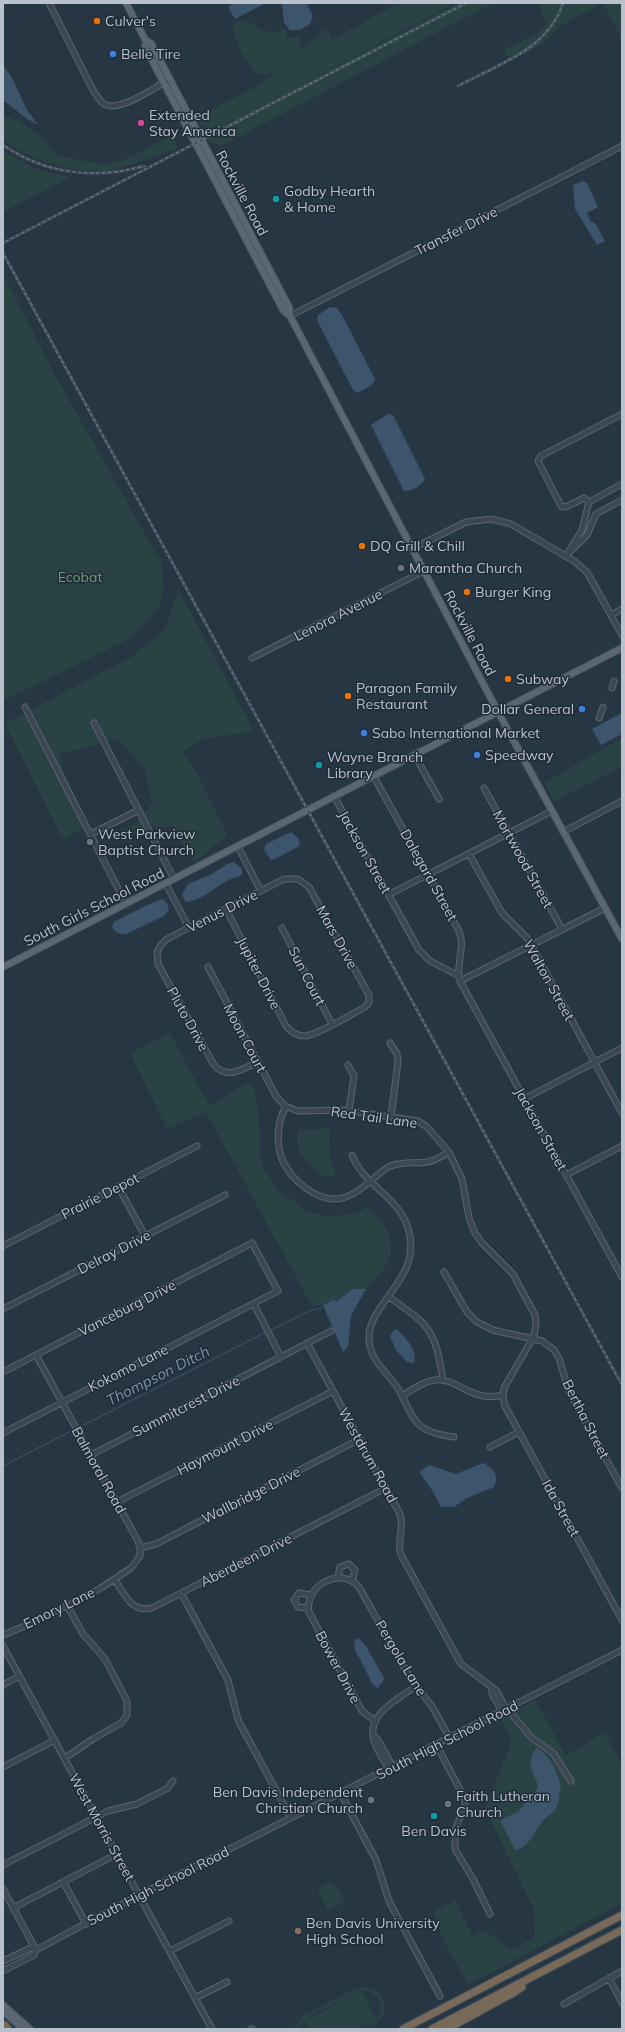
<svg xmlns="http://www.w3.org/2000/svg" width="625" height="2032" font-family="Mulish,sans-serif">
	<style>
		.green { fill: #294344 }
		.water { fill: #3d556c }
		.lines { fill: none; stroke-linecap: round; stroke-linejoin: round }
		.stream { stroke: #3d556c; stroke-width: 1 }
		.minor-casing { stroke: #5a6570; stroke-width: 7 }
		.major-casing { stroke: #48535f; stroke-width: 8 }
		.highway-casing { stroke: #46525d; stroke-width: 9 }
		.minor { stroke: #3b4752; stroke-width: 5 }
		.major { stroke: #5a6772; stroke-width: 6 }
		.highway { stroke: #786958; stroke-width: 7 }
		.rail-casing { stroke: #5e6c79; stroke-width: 2.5 }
		.rail { stroke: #202c38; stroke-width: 1; stroke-dasharray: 3; stroke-linecap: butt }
		.food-dot { fill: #e8710a; stroke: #202c38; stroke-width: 1.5 }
		.shop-dot { fill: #3f7fe0; stroke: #202c38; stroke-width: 1.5 }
		.hotel-dot { fill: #d1479c; stroke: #202c38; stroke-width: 1.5 }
		.culture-dot { fill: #0f9aa8; stroke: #202c38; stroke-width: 1.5 }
		.worship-dot { fill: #6b7280; stroke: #202c38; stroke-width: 1.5 }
		.education-dot { fill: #8d6e63; stroke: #202c38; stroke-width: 1.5 }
		.labels { text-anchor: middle; stroke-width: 3; stroke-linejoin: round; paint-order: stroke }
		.poi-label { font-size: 14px; fill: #b9c2cc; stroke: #202c38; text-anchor: start }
		.street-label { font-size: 14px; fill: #b9c2cc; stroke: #202c38 }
		.park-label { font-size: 14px; fill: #709d76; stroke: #202c38 }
		.water-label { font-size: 15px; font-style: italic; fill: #7996af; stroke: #202c38 }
	</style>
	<rect width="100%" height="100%" fill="#273643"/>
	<!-- green -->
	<path class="green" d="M399 3H454L296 87 458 3H493L221 146 210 142 196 118 261 84 279 68C275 70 268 76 262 75 250 74 235 39 232 28L236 22 246 20 263 31 279 32 282 27 286 30 287 38 298 36 302 48 287 62 326 28 333 39Z
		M538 3H602L560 26 543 44 511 61 503 50 537 33 546 24Z
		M603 3H622V39Z
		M3 114C23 123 44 134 55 154 75 159 96 166 116 162 129 160 159 141 172 135L178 148C156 156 134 165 111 170 78 176 29 160 3 140Z
		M3 151 34 168 70 177 3 212Z
		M3 273 56 377 161 562 164 585 159 608 131 638 3 701Z
		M178 589 254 731 203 739 183 751 198 775 227 835 194 862 175 834 173 825 160 828 150 824 126 841 123 829 137 822 152 803 144 768 117 739 60 754 63 769 86 826 63 839 5 723 132 657 165 629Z
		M622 738V767L554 801 544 783Z
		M170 1033 209 1106 247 1083 253 1087 259 1118 261 1163 277 1190 308 1211 329 1217 356 1213 367 1207C373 1213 382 1221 386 1228 399 1255 384 1272 366 1289H353L337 1301 333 1300 323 1305 312 1306 206 1112 167 1129 130 1053Z
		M328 1128 331 1131 329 1151 335 1176C321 1181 304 1161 299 1150 297 1144 298 1136 298 1131Z
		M535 1700 566 1755 605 1733 622 1765V1903L468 1985 444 1941 433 1912 456 1900 472 1936 484 1930 511 1949 534 1938 535 1912 485 1808 512 1742 500 1717Z
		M331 1881 337 1887 345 1902 328 1911 319 1893V1888Z
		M367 1987C395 1994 388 2029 360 2029L375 2020 357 2029H309L305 2021 362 1992 376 2019C386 2007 378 1991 363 1991L307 2018 302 2023 299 2029H295L299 2020 305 2014 358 1988Z"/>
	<!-- water -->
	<path class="water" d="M235 3H266L235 19 229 9V6Z
		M282 3H306L313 16 310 24 300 30H290L284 23Z
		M3 65 11 76 27 110 38 125C26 120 15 108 3 101Z
		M582 181 587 183 598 207 587 213 590 221 596 224 605 241 597 245 575 209 573 185Z
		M330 307 337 308 342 315 375 379 372 385 357 393 353 390 317 320 318 315Z
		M388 414 393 415 425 479C421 486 413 491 404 491L371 425Z
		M622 713V734L601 745 592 729Z
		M291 832 298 838 300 844 298 847 275 859 271 860 264 850 266 844Z
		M234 862 242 869V874L240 876C220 880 206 900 186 902L182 895 188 884 212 874 227 864Z
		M162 899 167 903 169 910 164 916 126 934C119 934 116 933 112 927L114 922 145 906Z
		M353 1289H366L351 1316 348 1347 343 1352 323 1305 333 1300 337 1301Z
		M395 1329 398 1330C406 1339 418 1350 414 1363L407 1362 396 1350 390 1336Z
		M483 1463C493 1467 500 1476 494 1487L467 1498 454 1507H441L432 1490 419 1472 429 1465 456 1474Z
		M358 1638 366 1646 384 1678 383 1681 378 1688 373 1685 355 1650 354 1641Z
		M536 1748C552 1757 556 1770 561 1787 558 1794 560 1802 556 1808 553 1814 546 1816 543 1821 533 1832 532 1845 516 1850L512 1844 501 1822 504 1818 518 1812 538 1788C535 1769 524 1768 536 1748Z"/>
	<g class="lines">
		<!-- stream -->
		<path class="stream" d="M269 1331 311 1310 323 1308
			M78 1428 266 1332
			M3 1466 75 1429"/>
		<!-- minor casing -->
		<g class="minor-casing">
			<path id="minor" d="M49 3 94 92C97 95 100 102 104 104 119 113 153 88 167 81
				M290 316 622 146
				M589 502 584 498 566 507 561 506 538 461 541 456 622 414
				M589 502 622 484
				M412 549 466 522 491 519 511 524 574 561 587 572 622 635
				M566 556 587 535 596 514 622 500
				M566 556 582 530 589 502
				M611 615 622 609
				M252 658 424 571
				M612 688 614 681
				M25 707 126 904
				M599 718 603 707
				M94 723 174 879
				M414 754 439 799
				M373 775 459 931C466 948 455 964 460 981L622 1277
				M484 788 562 929
				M334 796 419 950 430 961 459 976
				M563 832 622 801
				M91 834 139 810
				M238 847 261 891
				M469 854 502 913 528 939 622 1113
				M166 884 189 928
				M388 895 552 811
				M226 909 286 1026C291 1032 298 1036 305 1036 318 1035 352 1014 365 1007L369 1003V995L309 887 298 879H284L167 939 161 945 157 952 158 964 214 1065C227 1080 243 1069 258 1062
				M282 928 332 1024
				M208 967 276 1096 285 1106 298 1111 345 1110 418 1121 427 1127 449 1152 462 1179 469 1218 475 1233 482 1243 513 1274 535 1315 536 1323 534 1336 504 1388 503 1397 505 1406 622 1620
				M460 981 605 908
				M390 1043 397 1054 398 1062 391 1116
				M348 1065 354 1076 349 1110
				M524 1099 622 1048
				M286 1107C277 1121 276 1143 282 1159 287 1172 296 1181 307 1189 334 1208 352 1198 374 1178 379 1174 385 1168 391 1166 402 1161 416 1164 427 1162 435 1161 442 1156 449 1152
				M352 1155C366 1190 404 1197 410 1237 419 1286 354 1310 372 1353 378 1368 393 1378 400 1392 416 1424 417 1432 454 1437
				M566 1175 622 1146
				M118 1186 145 1236
				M3 1246 197 1146
				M444 1272 467 1312 477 1322 493 1330 542 1341 554 1350 559 1358 569 1392 622 1488
				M389 1297C430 1326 435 1329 443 1380
				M254 1304 281 1357
				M3 1309 225 1195
				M307 1343 400 1514C405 1528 396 1542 401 1555L461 1664 497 1691 506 1709
				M3 1372 252 1243 278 1291 3 1433
				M402 1396C412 1390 424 1381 435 1380 457 1377 471 1403 503 1395
				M490 1447 519 1432
				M91 1455 331 1331
				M117 1502 333 1391
				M140 1548 156 1544 360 1439
				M338 1577 340 1567 349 1564 355 1570 352 1581
				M115 1580C124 1594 132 1613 152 1608L386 1488
				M181 1593 228 1680 238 1720 291 1818
				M308 1608 298 1607 294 1600 299 1593 311 1595
				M3 1635 37 1621 101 1588 131 1568 140 1556V1548L138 1541 36 1355
				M3 1646 212 2029
				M3 1685 19 1676
				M492 1688V1693L502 1712
				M509 1708 514 1717 532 1738 553 1753 571 1781
				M375 1721 362 1711 309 1612C304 1585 341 1566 359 1587L409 1676 433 1708 449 1737
				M373 1735 378 1740 393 1767
				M436 1744 465 1799V1805L455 1830V1849L473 1879 490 1914
				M65 1758 93 1739 121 1723 127 1715V1701L105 1659 83 1634 67 1605
				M3 1767 55 1740
				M389 1769C384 1760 377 1751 374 1741 366 1714 398 1699 416 1686
				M341 1794 376 1860 389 1901 440 1996
				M3 1865 108 1811 137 1804 168 1788 173 1781
				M64 1883 86 1924
				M3 1889 36 1950
				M13 1908 117 1854
				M170 1951 229 1921
				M3 1961 31 1948 36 1950
				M3 1971 34 1955 36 1950 139 1895 622 1650
				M609 1978 622 2003
				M195 1998 227 1982
				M564 2004 622 1971
				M251 2029H252"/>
		</g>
		<!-- major casing -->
		<g class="major-casing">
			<path id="major" d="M126 3 146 41 145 47 283 310 290 316 498 712 622 939
				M146 41 151 43 289 307 290 316
				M3 967 622 648
				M3 2005 30 2029
				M3 2011 23 2029"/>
		</g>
		<!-- highway casing -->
		<g class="highway-casing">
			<path id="highway" d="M5 2025 8 2029
				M403 2029 622 1915
				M432 2029 622 1930
				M447 2029 513 1993 522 1987"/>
		</g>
		<!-- minor -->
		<use href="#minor" class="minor"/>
		<!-- major -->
		<use href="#major" class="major"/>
		<!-- highway -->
		<use href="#highway" class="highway"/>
		<!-- rail casing -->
		<g class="rail-casing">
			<path id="rail" d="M458 86C497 65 549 49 563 3
				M3 145C45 174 96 180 144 166
				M3 243 466 3
				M3 253 622 1385"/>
		</g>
		<!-- rail -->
		<use href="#rail" class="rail"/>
	</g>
	<!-- markers -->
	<g class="food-dot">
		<circle cx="97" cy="21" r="4"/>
		<circle cx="362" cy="546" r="4"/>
		<circle cx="467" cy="592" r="4"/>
		<circle cx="508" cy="679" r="4"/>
		<circle cx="348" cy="696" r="4"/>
	</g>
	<g class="shop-dot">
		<circle cx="113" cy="54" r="4"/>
		<circle cx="582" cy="709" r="4"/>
		<circle cx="364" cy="733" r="4"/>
		<circle cx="477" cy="755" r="4"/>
	</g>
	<circle class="hotel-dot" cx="141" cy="123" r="4"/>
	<g class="culture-dot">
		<circle cx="276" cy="199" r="4"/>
		<circle cx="319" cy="765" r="4"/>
		<circle cx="434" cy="1816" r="4"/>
	</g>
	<g class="worship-dot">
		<circle cx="401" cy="568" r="4"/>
		<circle cx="90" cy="842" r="4"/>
		<circle cx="371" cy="1800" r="4"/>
		<circle cx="448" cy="1804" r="4"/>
	</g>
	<circle class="education-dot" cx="298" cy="1931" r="4"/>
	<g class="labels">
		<!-- poi labels -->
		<g class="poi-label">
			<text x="105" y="26">Culver's</text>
			<text x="121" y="59">Belle Tire</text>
			<text x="149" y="120">Extended<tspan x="149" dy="16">Stay America</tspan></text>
			<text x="284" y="196">Godby Hearth<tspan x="284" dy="16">&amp; Home</tspan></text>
			<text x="370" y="551">DQ Grill &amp; Chill</text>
			<text x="409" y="573">Marantha Church</text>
			<text x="475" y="597">Burger King</text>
			<text x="516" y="684">Subway</text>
			<text x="356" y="693">Paragon Family<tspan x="356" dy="16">Restaurant</tspan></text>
			<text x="574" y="714" text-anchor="end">Dollar General</text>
			<text x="372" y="738">Sabo International Market</text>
			<text x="485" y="760">Speedway</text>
			<text x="327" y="762">Wayne Branch<tspan x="327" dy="16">Library</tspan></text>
			<text x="98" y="839">West Parkview<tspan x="98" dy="16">Baptist Church</tspan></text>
			<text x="363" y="1797" text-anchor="end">Ben Davis Independent<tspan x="363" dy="16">Christian Church</tspan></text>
			<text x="456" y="1801">Faith Lutheran<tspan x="456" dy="16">Church</tspan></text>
			<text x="434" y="1836" text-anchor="middle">Ben Davis</text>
			<text x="306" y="1928">Ben Davis University<tspan x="306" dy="16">High School</tspan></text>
		</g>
		<!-- street labels -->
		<g class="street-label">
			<text transform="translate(242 193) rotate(62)" y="5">Rockville Road</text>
			<text transform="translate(456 231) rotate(-27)" y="5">Transfer Drive</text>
			<text transform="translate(338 615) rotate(-27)" y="5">Lenora Avenue</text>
			<text transform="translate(470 633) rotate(62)" y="5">Rockville Road</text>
			<text transform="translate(365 852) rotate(61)" y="5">Jackson Street</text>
			<text transform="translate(523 859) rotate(61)" y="5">Mortwood Street</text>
			<text transform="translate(429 875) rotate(61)" y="5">Dalegard Street</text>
			<text transform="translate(94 907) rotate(-27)" y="5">South Girls School Road</text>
			<text transform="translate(222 911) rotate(-27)" y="5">Venus Drive</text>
			<text transform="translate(337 937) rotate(61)" y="5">Mars Drive</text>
			<text transform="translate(259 973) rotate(63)" y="5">Jupiter Drive</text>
			<text transform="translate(307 976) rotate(63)" y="5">Sun Court</text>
			<text transform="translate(549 980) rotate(61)" y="5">Walton Street</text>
			<text transform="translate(188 1019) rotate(61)" y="5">Pluto Drive</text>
			<text transform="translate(245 1038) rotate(62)" y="5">Moon Court</text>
			<text transform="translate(374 1117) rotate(8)" y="5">Red Tail Lane</text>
			<text transform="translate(541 1129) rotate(61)" y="5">Jackson Street</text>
			<text transform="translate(100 1196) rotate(-27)" y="5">Prairie Depot</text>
			<text transform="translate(114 1252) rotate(-27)" y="5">Delray Drive</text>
			<text transform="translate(127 1308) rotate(-27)" y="5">Vanceburg Drive</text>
			<text transform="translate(128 1368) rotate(-27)" y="5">Kokomo Lane</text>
			<text transform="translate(186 1406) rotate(-27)" y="5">Summitcrest Drive</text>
			<text transform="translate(586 1419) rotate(63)" y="5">Bertha Street</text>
			<text transform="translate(225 1447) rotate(-27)" y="5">Haymount Drive</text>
			<text transform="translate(368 1455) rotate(61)" y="5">Westdrum Road</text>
			<text transform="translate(99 1470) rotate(61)" y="5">Balmoral Road</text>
			<text transform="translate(251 1495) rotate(-27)" y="5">Wallbridge Drive</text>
			<text transform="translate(561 1508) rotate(61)" y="5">Ida Street</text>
			<text transform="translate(246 1560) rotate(-27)" y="5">Aberdeen Drive</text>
			<text transform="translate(59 1608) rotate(-26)" y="5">Emory Lane</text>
			<text transform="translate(401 1658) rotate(59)" y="5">Pergola Lane</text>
			<text transform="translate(338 1667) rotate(62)" y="5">Bower Drive</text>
			<text transform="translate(447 1740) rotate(-27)" y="5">South High School Road</text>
			<text transform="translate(102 1827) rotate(61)" y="5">West Morris Street</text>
			<text transform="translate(158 1886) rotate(-27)" y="5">South High School Road</text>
		</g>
		<!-- park labels -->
		<g class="park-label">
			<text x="80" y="582">Ecobat</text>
		</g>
		<!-- water labels -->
		<g class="water-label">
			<text transform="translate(158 1376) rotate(-27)" y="5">Thompson Ditch</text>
		</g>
	</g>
	<!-- border -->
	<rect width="625" height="2032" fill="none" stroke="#b9c2cc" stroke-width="8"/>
</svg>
